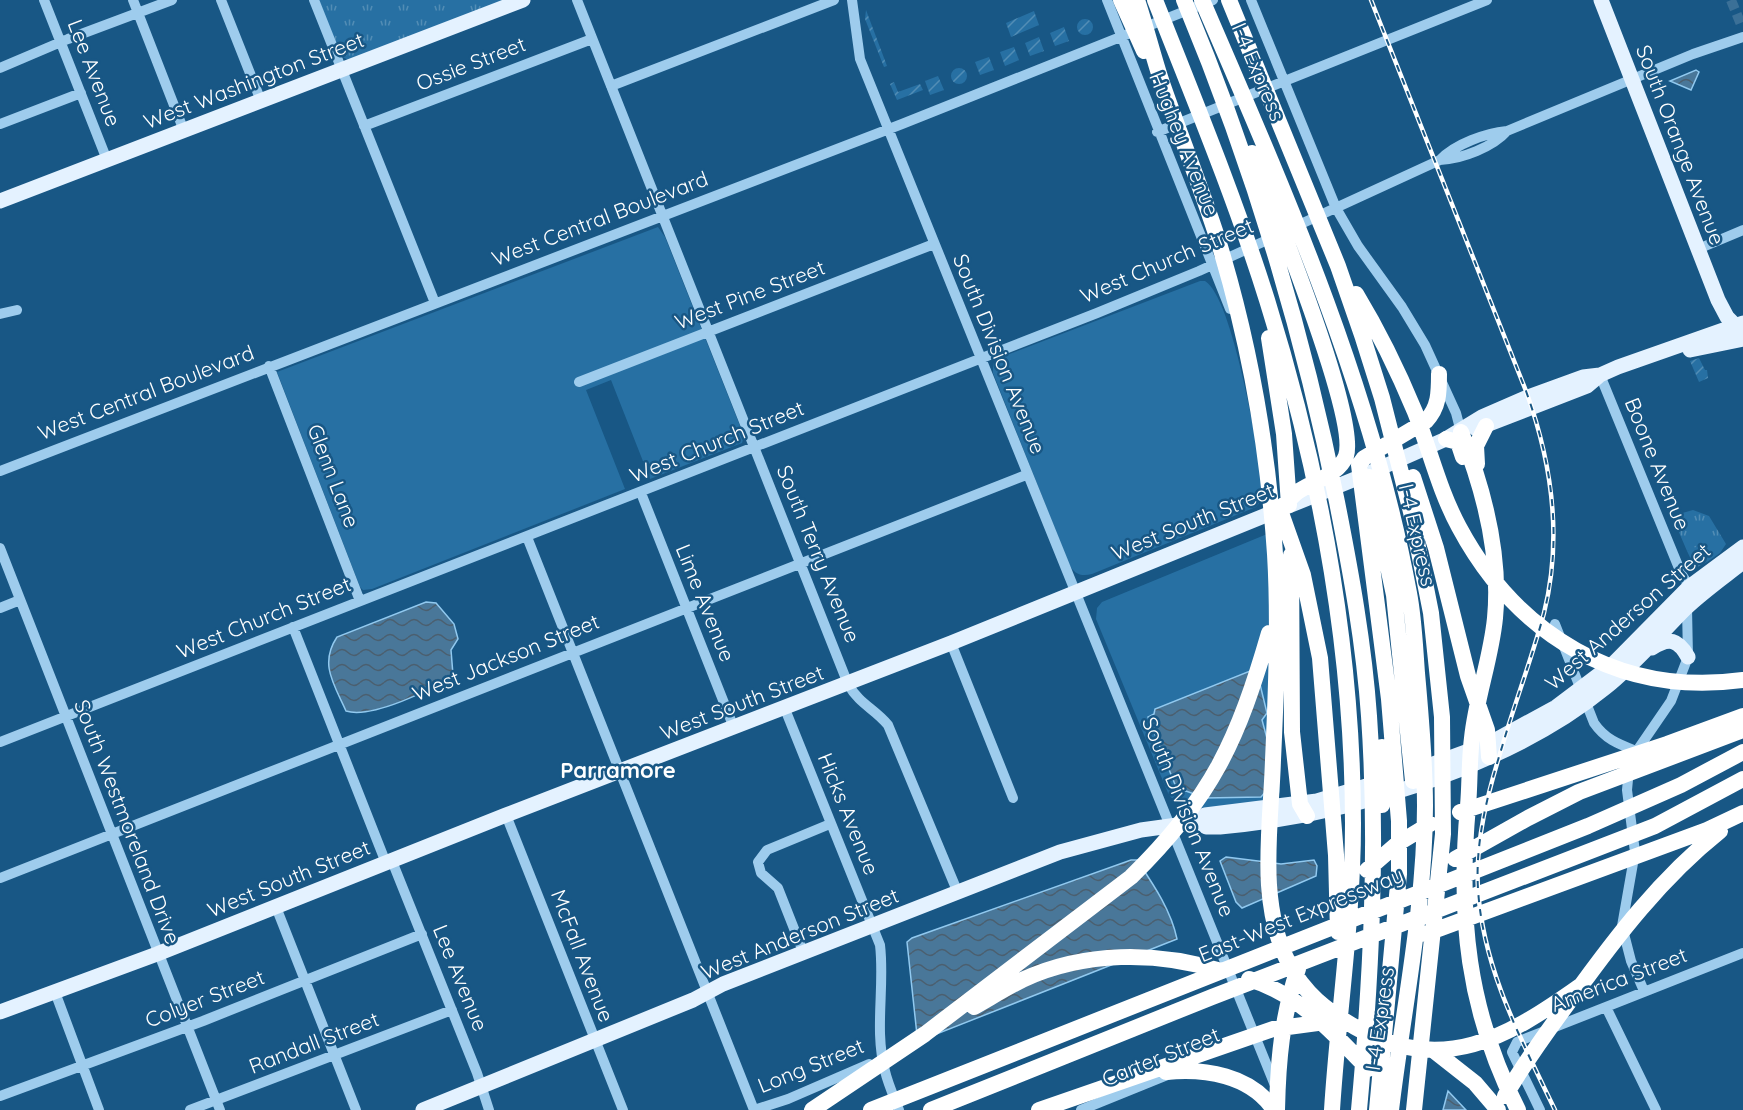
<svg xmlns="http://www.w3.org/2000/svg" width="1743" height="1110" font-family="Quicksand,sans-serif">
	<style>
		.grass { fill: url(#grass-tufts) }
		.garden { fill: url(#garden-furrows) }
		.pitch { fill: #2770a3 }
		.water { fill: url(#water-waves); stroke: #91c9ef; stroke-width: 1.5 }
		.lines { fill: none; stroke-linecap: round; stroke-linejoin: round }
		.minor-tunnel { stroke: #3b7097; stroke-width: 10; stroke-dasharray: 10 5; stroke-linecap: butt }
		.minor { stroke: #9ecced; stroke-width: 10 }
		.major { stroke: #e4f2ff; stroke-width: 15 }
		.highway { stroke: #fff; stroke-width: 16 }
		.rail-casing { stroke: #fff; stroke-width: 4.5 }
		.rail { stroke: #185785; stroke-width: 2; stroke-dasharray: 7; stroke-linecap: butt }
		.labels { text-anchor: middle; stroke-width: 5; stroke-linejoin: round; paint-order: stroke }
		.street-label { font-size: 21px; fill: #fff; stroke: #185785 }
		.neighbourhood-label { font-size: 22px; font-weight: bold; fill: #fff; stroke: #185785 }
	</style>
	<defs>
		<pattern id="grass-tufts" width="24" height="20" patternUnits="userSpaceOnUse" patternTransform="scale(1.5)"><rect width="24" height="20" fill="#2770a3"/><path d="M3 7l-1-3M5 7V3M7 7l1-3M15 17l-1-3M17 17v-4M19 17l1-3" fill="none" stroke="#528db5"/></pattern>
		<pattern id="garden-furrows" width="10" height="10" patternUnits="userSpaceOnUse" patternTransform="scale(1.5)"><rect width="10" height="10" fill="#2770a3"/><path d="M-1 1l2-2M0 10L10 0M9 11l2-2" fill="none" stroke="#528db5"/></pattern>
		<pattern id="water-waves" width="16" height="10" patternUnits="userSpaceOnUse" patternTransform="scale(1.5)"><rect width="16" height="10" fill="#497799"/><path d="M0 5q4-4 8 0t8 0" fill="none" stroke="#4b5f6f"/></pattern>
	</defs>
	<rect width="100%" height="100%" fill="#185785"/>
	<!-- grass -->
	<path class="grass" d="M319 0H505L348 60 341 56Z
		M1693 510 1709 516 1726 544 1720 553 1707 562 1699 548 1687 551 1672 516Z"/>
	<!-- garden -->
	<path class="garden" d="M866 10 887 66 884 67 865 19Z
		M1034 11 1039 25 1011 37 1006 23Z
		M1077 27a8 8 0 1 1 16 0a8 8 0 1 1-16 0Z
		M1064 27 1069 41 1055 46 1050 33Z
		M1039 37 1044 51 1030 56 1025 43Z
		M1014 47 1019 60 1005 66 1000 52Z
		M989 57 994 70 980 75 975 62Z
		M951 76a8 8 0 1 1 16 0a8 8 0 1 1-16 0Z
		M938 76 944 90 930 95 925 81Z
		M894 82 898 92 920 84 923 90 897 100 890 84Z
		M1699 358 1705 370H1707L1708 378 1699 382 1690 361Z
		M1698 546 1707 562 1695 568 1687 551Z"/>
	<!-- pitch -->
	<path class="pitch" d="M658 227 665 237 744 436 742 443 650 479 611 380 586 390 625 489 372 589 363 590 360 587 277 372Z
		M1200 281H1205C1233 298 1257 448 1264 485L1262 500 1256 507 1092 574C1081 577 1074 574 1069 564L993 373V364L999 358Z
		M1282 528 1284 610 1280 670V792L1278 796C1253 804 1183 820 1168 793L1096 619 1097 608 1102 602Z"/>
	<!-- water -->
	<path class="water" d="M1696 70 1699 72 1691 90 1670 81Z
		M426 602 436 603 454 624 458 639 451 650 453 675C432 690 371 719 346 711 334 684 319 664 337 637Z
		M1250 671 1258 676 1267 713 1262 720 1268 742 1267 790 1261 797 1205 798 1186 791 1178 792 1148 717 1154 714 1155 709Z
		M1226 857 1281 864 1314 860 1317 866 1316 876 1242 908 1236 902 1220 861Z
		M1131 860H1137C1153 884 1171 910 1177 939L924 1039 917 1035 907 942 912 938Z
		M1448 1091 1466 1110H1443Z"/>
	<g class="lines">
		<!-- minor-tunnel -->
		<path class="minor-tunnel" d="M1731 0 1742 27"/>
		<!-- minor -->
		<path class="minor" d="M44 0 107 160
			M133 0 184 131
			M221 0 261 101
			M314 0 435 303
			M577 0 848 684C860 705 874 708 888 725L958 893
			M852 0 860 59 1276 1088
			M1107 0 1230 309
			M1251 0 1336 208 1358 246 1402 307 1425 345 1456 413 1461 432
			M0 68 68 39 172 0
			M611 86 834 0
			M0 124 81 93
			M364 126 592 39
			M1157 132 1487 0
			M1440 160C1462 159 1493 147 1507 131
			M1292 228 1440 160C1455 144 1486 133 1507 131L1693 54 1743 37
			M1698 249 1743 230
			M0 314 17 310
			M269 366 360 601
			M1600 375 1681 573 1692 591
			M579 382 934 244
			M0 471 902 124 1213 0
			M641 493 734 728
			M527 537 754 1110
			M0 548 220 1110
			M0 608 20 600
			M1555 624 1594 723C1605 739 1618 744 1636 751
			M293 627 386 863
			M951 643 1013 798
			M785 709 880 945C885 986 874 1030 885 1071 888 1084 894 1097 899 1110
			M0 742 1097 313 1199 271 1276 236
			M1634 755 1671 701 1688 657 1687 608
			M1629 769 1627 790 1635 852 1622 926 1631 961 1644 991
			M506 815 623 1110
			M392 861 477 1073 489 1110
			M0 878 1026 475
			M276 907 356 1110
			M804 954 778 888 761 873 758 862 767 850 830 824
			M55 992 99 1110
			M1606 1007 1656 1110
			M0 1096 203 1021 422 934
			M190 1110 452 1010
			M754 1110 788 1099 869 1064
			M1081 1110 1172 1073
			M1540 1110 1512 1052 1517 1042 1743 953"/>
		<!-- major -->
		<path class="major" d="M1601 0 1718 300 1727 317 1743 333
			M0 201 523 0
			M1690 350 1743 339
			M1476 429 1587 386 1600 375 1618 367 1743 323
			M1652 648C1669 637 1678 639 1688 657
			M1414 771 1490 743 1556 707 1613 664 1689 587 1743 547
			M1199 822 1206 827H1220C1344 816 1507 768 1605 688 1635 664 1659 635 1686 608 1704 591 1724 577 1743 562
			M0 1012 157 954 506 815 951 643 1360 477 1446 439 1482 417 1528 397 1583 377 1600 375
			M423 1110 693 1000 723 984 1060 852 1141 830 1199 822 1205 815 1317 801 1383 781"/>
		<!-- highway -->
		<path class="highway" d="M1121 0 1144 51
			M1137 0C1146 27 1153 56 1162 83 1180 135 1201 187 1218 240 1249 341 1268 449 1275 554 1279 620 1276 694 1273 760 1271 827 1257 902 1289 964 1304 993 1327 1011 1355 1027 1442 1077 1508 1037 1580 986
			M1155 0C1194 99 1235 198 1267 300 1319 468 1353 648 1353 824 1353 920 1338 1015 1332 1110
			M1184 0C1251 161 1303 331 1337 502 1351 573 1364 644 1369 716 1378 847 1371 980 1359 1110
			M1202 0C1285 192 1371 386 1409 593 1414 619 1415 647 1417 673 1421 717 1425 762 1425 806 1425 907 1403 1010 1391 1110
			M1229 0 1338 266 1363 338 1382 398 1411 512 1431 613 1442 717 1443 834 1414 1110
			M1252 153C1270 200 1359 417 1346 456 1339 475 1311 482 1296 493 1290 498 1285 504 1280 510L1303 575 1320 658 1336 855 1338 932
			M1356 294C1379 332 1398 371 1415 412 1430 450 1439 490 1459 527 1517 635 1619 697 1743 680
			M1269 338 1284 434 1289 505
			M1461 432C1484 490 1501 555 1495 618 1491 659 1476 698 1472 738 1469 761 1470 784 1468 806 1458 916 1467 1010 1518 1110
			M1446 439 1458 442 1463 457
			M1477 464 1476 446 1486 426
			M1369 477 1394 595 1413 781
			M1413 477 1436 548 1468 676 1487 730 1489 757
			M1291 555 1292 732 1300 804 1307 816
			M1382 805V747
			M1460 812 1667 744 1743 716
			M1455 859 1528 818 1579 792 1743 730
			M1367 870 1397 844 1430 824
			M1425 934 1707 830 1743 813
			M1249 979C1297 993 1335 1034 1368 1069
			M974 1007C990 998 1006 988 1022 980 1084 951 1157 951 1221 971
			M1433 1050 1475 1083 1498 1110
			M1166 1072C1204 1068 1251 1075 1274 1110
			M1505 1096C1525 1062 1548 1030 1572 998 1616 937 1661 878 1720 831
			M812 1110 925 1034 1131 877C1212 798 1238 740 1269 633
			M871 1110 1588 826 1681 785 1743 752
			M931 1110 1212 997 1655 826 1743 779
			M1039 1110 1273 1029 1325 1022
			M1277 1110C1278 1061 1282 1016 1298 969
			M1377 1110 1399 874V821L1389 699 1359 465 1364 458 1426 421C1439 407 1439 393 1439 374"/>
		<!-- rail casing -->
		<g class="rail-casing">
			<path id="rail" d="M1371 0 1526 391C1552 463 1563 537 1544 613 1532 658 1515 702 1502 747 1488 792 1475 841 1478 889 1483 969 1521 1039 1555 1110"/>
		</g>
		<!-- rail -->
		<use href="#rail" class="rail"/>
	</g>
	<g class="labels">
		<!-- street labels -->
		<g class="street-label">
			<text transform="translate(471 64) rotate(-21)" y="7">Ossie Street</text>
			<text transform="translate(1258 72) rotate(67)" y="7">I-4 Express</text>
			<text transform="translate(94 73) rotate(69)" y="7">Lee Avenue</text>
			<text transform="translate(254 81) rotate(-21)" y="7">West Washington Street</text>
			<text transform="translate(1184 144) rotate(68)" y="7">Hughey Avenue</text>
			<text transform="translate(1680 145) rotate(69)" y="7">South Orange Avenue</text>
			<text transform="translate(600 219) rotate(-21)" y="7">West Central Boulevard</text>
			<text transform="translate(1167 261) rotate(-23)" y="7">West Church Street</text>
			<text transform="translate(750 295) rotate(-21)" y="7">West Pine Street</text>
			<text transform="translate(999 354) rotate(68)" y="7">South Division Avenue</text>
			<text transform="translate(146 393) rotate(-21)" y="7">West Central Boulevard</text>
			<text transform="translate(717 442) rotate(-22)" y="7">West Church Street</text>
			<text transform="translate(1657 464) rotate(68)" y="7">Boone Avenue</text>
			<text transform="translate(333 476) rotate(69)" y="7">Glenn Lane</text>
			<text transform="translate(1193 522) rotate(-22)" y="7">West South Street</text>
			<text transform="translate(1417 535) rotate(77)" y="7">I-4 Express</text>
			<text transform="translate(818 554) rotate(68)" y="7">South Terry Avenue</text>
			<text transform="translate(705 603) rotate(68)" y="7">Lime Avenue</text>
			<text transform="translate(1628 617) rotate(-41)" y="7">West Anderson Street</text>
			<text transform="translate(264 618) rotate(-22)" y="7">West Church Street</text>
			<text transform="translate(506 658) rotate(-22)" y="7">West Jackson Street</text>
			<text transform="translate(742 703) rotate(-21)" y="7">West South Street</text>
			<text transform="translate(848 814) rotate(68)" y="7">Hicks Avenue</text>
			<text transform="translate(1188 817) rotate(68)" y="7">South Division Avenue</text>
			<text transform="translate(127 822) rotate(69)" y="7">South Westmoreland Drive</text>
			<text transform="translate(289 879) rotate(-22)" y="7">West South Street</text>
			<text transform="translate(1301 915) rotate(-22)" y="7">East-West Expressway</text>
			<text transform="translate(800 934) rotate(-22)" y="7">West Anderson Street</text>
			<text transform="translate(582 956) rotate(69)" y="7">McFall Avenue</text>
			<text transform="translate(460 978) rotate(68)" y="7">Lee Avenue</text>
			<text transform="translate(1619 980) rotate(-21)" y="7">America Street</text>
			<text transform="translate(205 999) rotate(-21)" y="7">Colyer Street</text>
			<text transform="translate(1380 1019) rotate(-82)" y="7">I-4 Express</text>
			<text transform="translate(314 1043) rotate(-21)" y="7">Randall Street</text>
			<text transform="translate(1161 1057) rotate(-22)" y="7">Carter Street</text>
			<text transform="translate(811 1066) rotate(-22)" y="7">Long Street</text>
		</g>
		<!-- neighbourhood labels -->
		<g class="neighbourhood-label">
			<text x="618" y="778">Parramore</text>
		</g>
	</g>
</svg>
